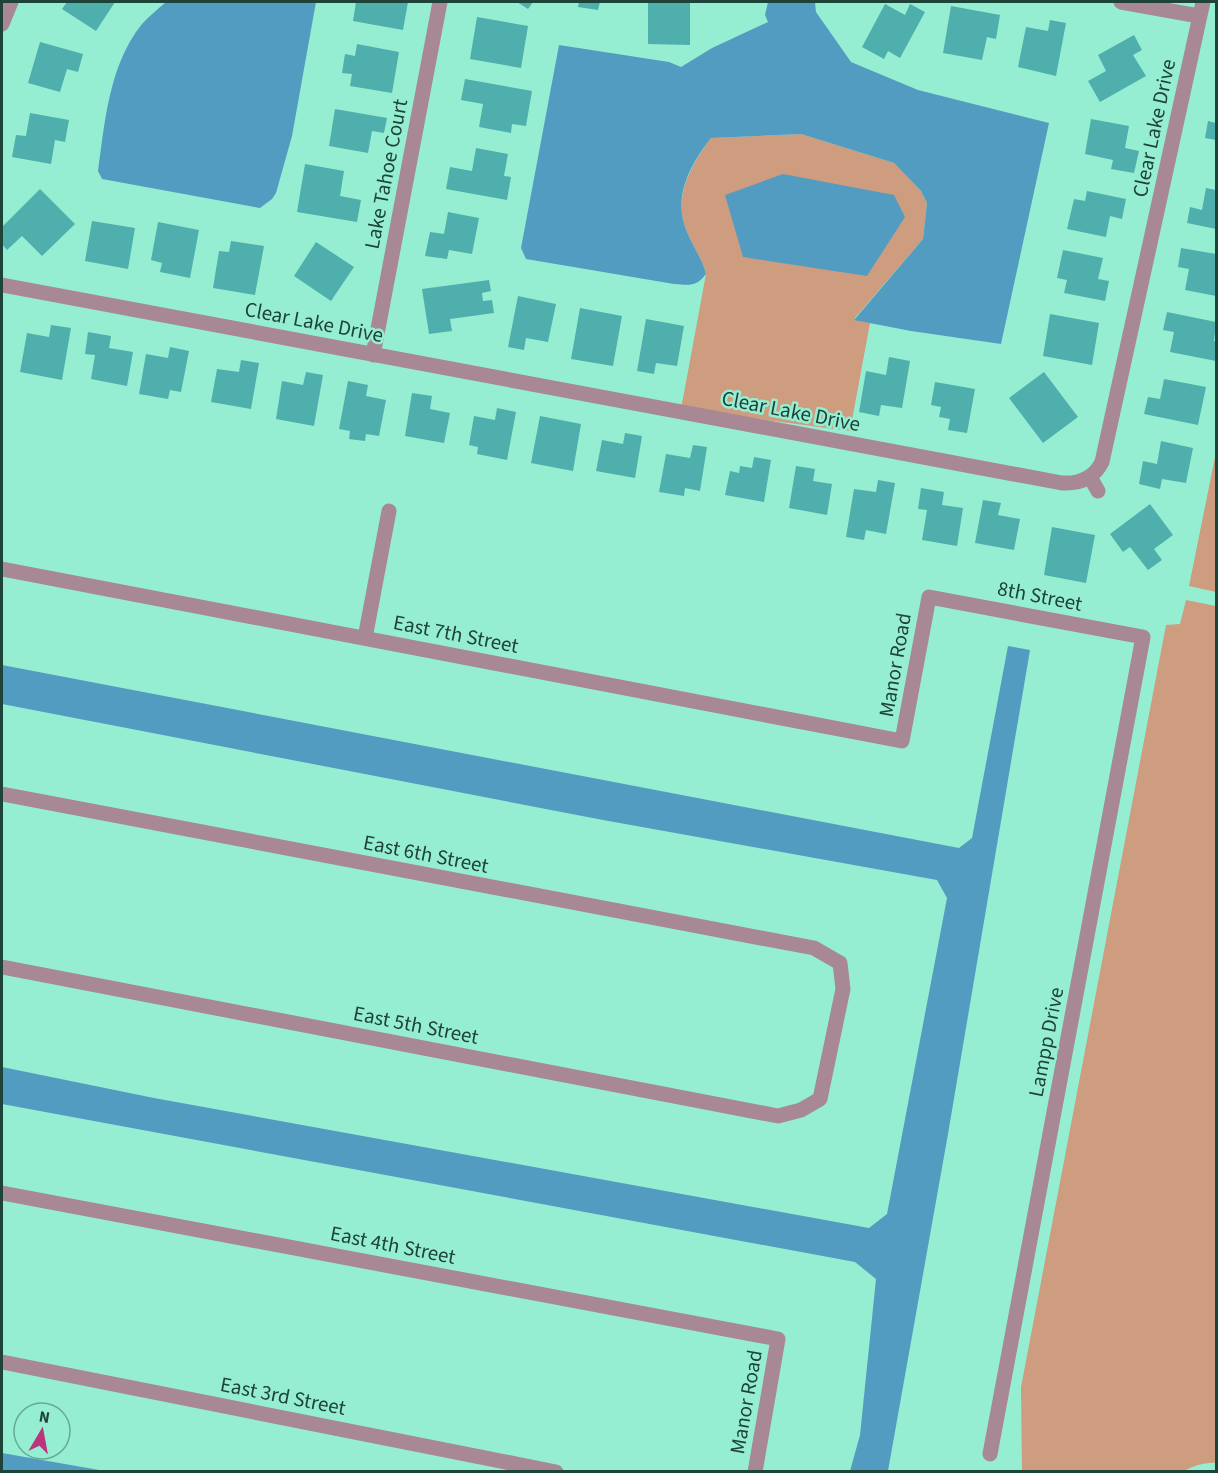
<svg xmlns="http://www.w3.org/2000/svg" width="1218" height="1473" font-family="'Source Sans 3',sans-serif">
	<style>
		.green { fill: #ce9c7e }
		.water { fill: #539cc1 }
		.building { fill: #4eafac }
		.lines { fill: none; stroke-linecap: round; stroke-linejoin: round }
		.minor { stroke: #a88895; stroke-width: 15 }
		.labels { text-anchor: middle; stroke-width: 5; stroke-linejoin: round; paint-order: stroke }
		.street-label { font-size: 21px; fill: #1e4338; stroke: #96eed2 }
	</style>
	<rect width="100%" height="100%" fill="#96eed2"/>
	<!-- green -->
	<path class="green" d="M801 134 894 163 921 191 927 203 923 239 854 319 870 323 850 431 681 409 706 274C702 258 693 247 687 232 672 198 691 165 711 138Z
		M1216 452V592L1189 586Z
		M1186 600 1216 606V1463C1207 1462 1191 1466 1183 1472L1022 1471 1021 1387 1166 625 1180 624Z"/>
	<!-- water -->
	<path class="water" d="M166 2H316L292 136 276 193 272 199 260 208 102 179 98 171C105 121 109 65 142 24 149 16 158 9 166 2Z
		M768 2H815L816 12 851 62 918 90 1049 123 1001 344 911 331 854 320 923 239 927 203 921 191 894 163 801 134 711 138C690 165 672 198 687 232 693 247 702 258 706 274 696 287 690 285 674 284L526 259 521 248 559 45 669 62 681 67 712 48 768 22 765 15Z
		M783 174 894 195 905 217 867 276 743 257 725 195Z
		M1008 646 1030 650 948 1134 888 1471H850L860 1435 876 1279 855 1262 2 1104V1067L154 1098 869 1228 887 1214 947 898 937 880 603 820 2 704V665L959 848 972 838Z
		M2 1453 105 1471H2Z"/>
	<!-- building -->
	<path class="building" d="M67 2H115L96 31 62 9Z
		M356 2H408L403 30 353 21Z
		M517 2H533L528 9Z
		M579 2H600L598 10 578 7Z
		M648 2H690V45L648 44Z
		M885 4 905 15 910 4 925 12 900 58 888 51 884 59 862 47Z
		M951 6 1000 15 996 39 987 37 982 60 943 53Z
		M477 17 528 26 521 68 470 59Z
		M1050 20 1066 23 1056 76 1018 67 1026 27 1048 31Z
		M1134 35 1142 50 1133 55 1146 76 1100 102 1088 81 1106 71 1098 55Z
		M40 42 83 54 78 72 67 69 60 92 28 83Z
		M357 44 399 52 392 93 350 86 352 74 342 73 345 54 355 56Z
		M465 79 532 91 526 126 512 124 511 133 479 127 483 104 461 100Z
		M335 109 387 118 384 133 372 131 368 153 329 146Z
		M30 113 69 120 65 142 55 140 51 164 12 157 16 135 26 136Z
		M1091 119 1129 126 1125 148 1139 151 1134 173 1111 169 1113 160 1085 154Z
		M1208 121 1216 123V140L1205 138Z
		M476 148 508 154 504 176 511 177 507 200 446 189 450 167 472 171Z
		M305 164 344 171 340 196 361 200 357 222 297 212Z
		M1206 188 1216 190V229L1187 223 1190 207 1202 210Z
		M40 189 75 224 42 256 22 236 7 250 2 244V227Z
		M1087 191 1126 199 1122 219 1110 216 1106 237 1067 229 1074 199 1085 201Z
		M448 212 479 218 472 254 449 250 447 259 425 256 430 232 444 234Z
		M92 221 135 228 128 269 85 261Z
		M158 222 199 230 190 278 160 272 162 263 151 260Z
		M231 241 264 246 255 295 213 288 219 251 229 252Z
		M316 242 354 267 331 301 294 276Z
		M1181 248 1216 254V296L1185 290 1189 269 1178 267Z
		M1063 250 1103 258 1098 279 1109 281 1105 301 1064 293 1067 280 1057 278Z
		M489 280 491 291 482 293 483 301 492 300 494 313 450 319 452 331 429 334 422 289Z
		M518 296 556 304 548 342 526 338 524 350 508 347Z
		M580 308 622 316 613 366 571 359Z
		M1167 312 1216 322 1214 341H1216V361L1170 352 1174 332 1163 330Z
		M1050 314 1099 323 1092 365 1043 356Z
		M646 319 684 326 677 366 656 363 654 374 637 371Z
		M51 325 71 328 62 380 20 372 27 333 49 337Z
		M88 332 111 336 109 348 133 352 127 386 91 379 95 355 85 354Z
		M170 347 189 351 181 392 170 390 168 399 139 394 146 354 168 358Z
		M889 357 910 361 902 408 881 405 879 416 859 412 866 371 886 375Z
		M241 360 259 363 251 409 211 402 217 369 239 372Z
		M306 372 323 375 314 426 276 419 282 381 303 385Z
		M1044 372 1078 417 1043 443 1009 398Z
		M1164 379 1206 387 1198 425 1144 414 1148 397 1160 399Z
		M348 381 368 385 366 396 386 400 379 436 366 434 365 441 349 439 350 431 339 429Z
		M935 382 975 389 967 433 948 430 950 419 939 417 941 407 931 405Z
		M412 393 432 396 430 409 450 413 444 443 405 436Z
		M497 408 516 412 507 460 477 454 478 447 469 445 474 416 495 420Z
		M540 416 581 424 573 471 531 463Z
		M625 433 642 436 635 478 596 471 602 440 623 444Z
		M1161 441 1193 448 1186 483 1162 479 1160 489 1139 484 1143 461 1157 464Z
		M693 445 707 447 700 491 685 488 684 496 659 492 666 454 690 458Z
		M754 457 771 460 764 502 725 495 730 471 739 473 740 466 752 468Z
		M796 466 815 469 813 481 832 484 827 515 789 508Z
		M878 480 895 483 886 534 866 530 864 540 846 537 854 489 876 492Z
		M921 488 944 492 942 505 963 508 957 546 922 540 927 510 918 509Z
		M983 500 1001 503 998 515 1020 519 1014 550 975 543Z
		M1150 504 1173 535 1154 549 1162 560 1148 570 1130 547 1123 552 1110 534Z
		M1052 527 1095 535 1086 583 1044 575Z"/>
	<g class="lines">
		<!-- minor -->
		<path class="minor" d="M1121 2 1199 16
			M2 24 11 2
			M2 285 1062 483C1080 484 1094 478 1102 462L1203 2
			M373 355 440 2
			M1090 477 1098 491
			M2 569 902 741 929 597 1143 637 990 1454
			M365 638 389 511
			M2 794 814 948 840 963 843 989 820 1099 801 1110 778 1116 2 967
			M2 1193 778 1339 755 1472
			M2 1362 556 1472"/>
	</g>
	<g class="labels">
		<!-- street labels -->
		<g class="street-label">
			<text transform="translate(1154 128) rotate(-78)" y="7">Clear Lake Drive</text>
			<text transform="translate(386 174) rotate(-79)" y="7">Lake Tahoe Court</text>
			<text transform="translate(314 322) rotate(11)" y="7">Clear Lake Drive</text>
			<text transform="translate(791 411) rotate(11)" y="7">Clear Lake Drive</text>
			<text transform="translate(1040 596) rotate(11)" y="7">8th Street</text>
			<text transform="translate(456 634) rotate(11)" y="7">East 7th Street</text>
			<text transform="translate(895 665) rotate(-80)" y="7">Manor Road</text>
			<text transform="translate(426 854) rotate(11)" y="7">East 6th Street</text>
			<text transform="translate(416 1025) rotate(11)" y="7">East 5th Street</text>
			<text transform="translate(1046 1042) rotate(-79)" y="7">Lampp Drive</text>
			<text transform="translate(393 1245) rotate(11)" y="7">East 4th Street</text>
			<text transform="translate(283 1396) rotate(11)" y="7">East 3rd Street</text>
			<text transform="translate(746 1402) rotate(-80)" y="7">Manor Road</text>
		</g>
	</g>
	<!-- border -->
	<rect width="1218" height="1473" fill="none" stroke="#1e4338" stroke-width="6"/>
	<!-- north arrow -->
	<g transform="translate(42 1431) rotate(10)"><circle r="28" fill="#96eed2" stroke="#66aa94" stroke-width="1.5"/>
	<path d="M0-4.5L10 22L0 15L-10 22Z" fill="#b9367d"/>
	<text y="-9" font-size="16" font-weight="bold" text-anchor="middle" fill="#1e4338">N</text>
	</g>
</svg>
